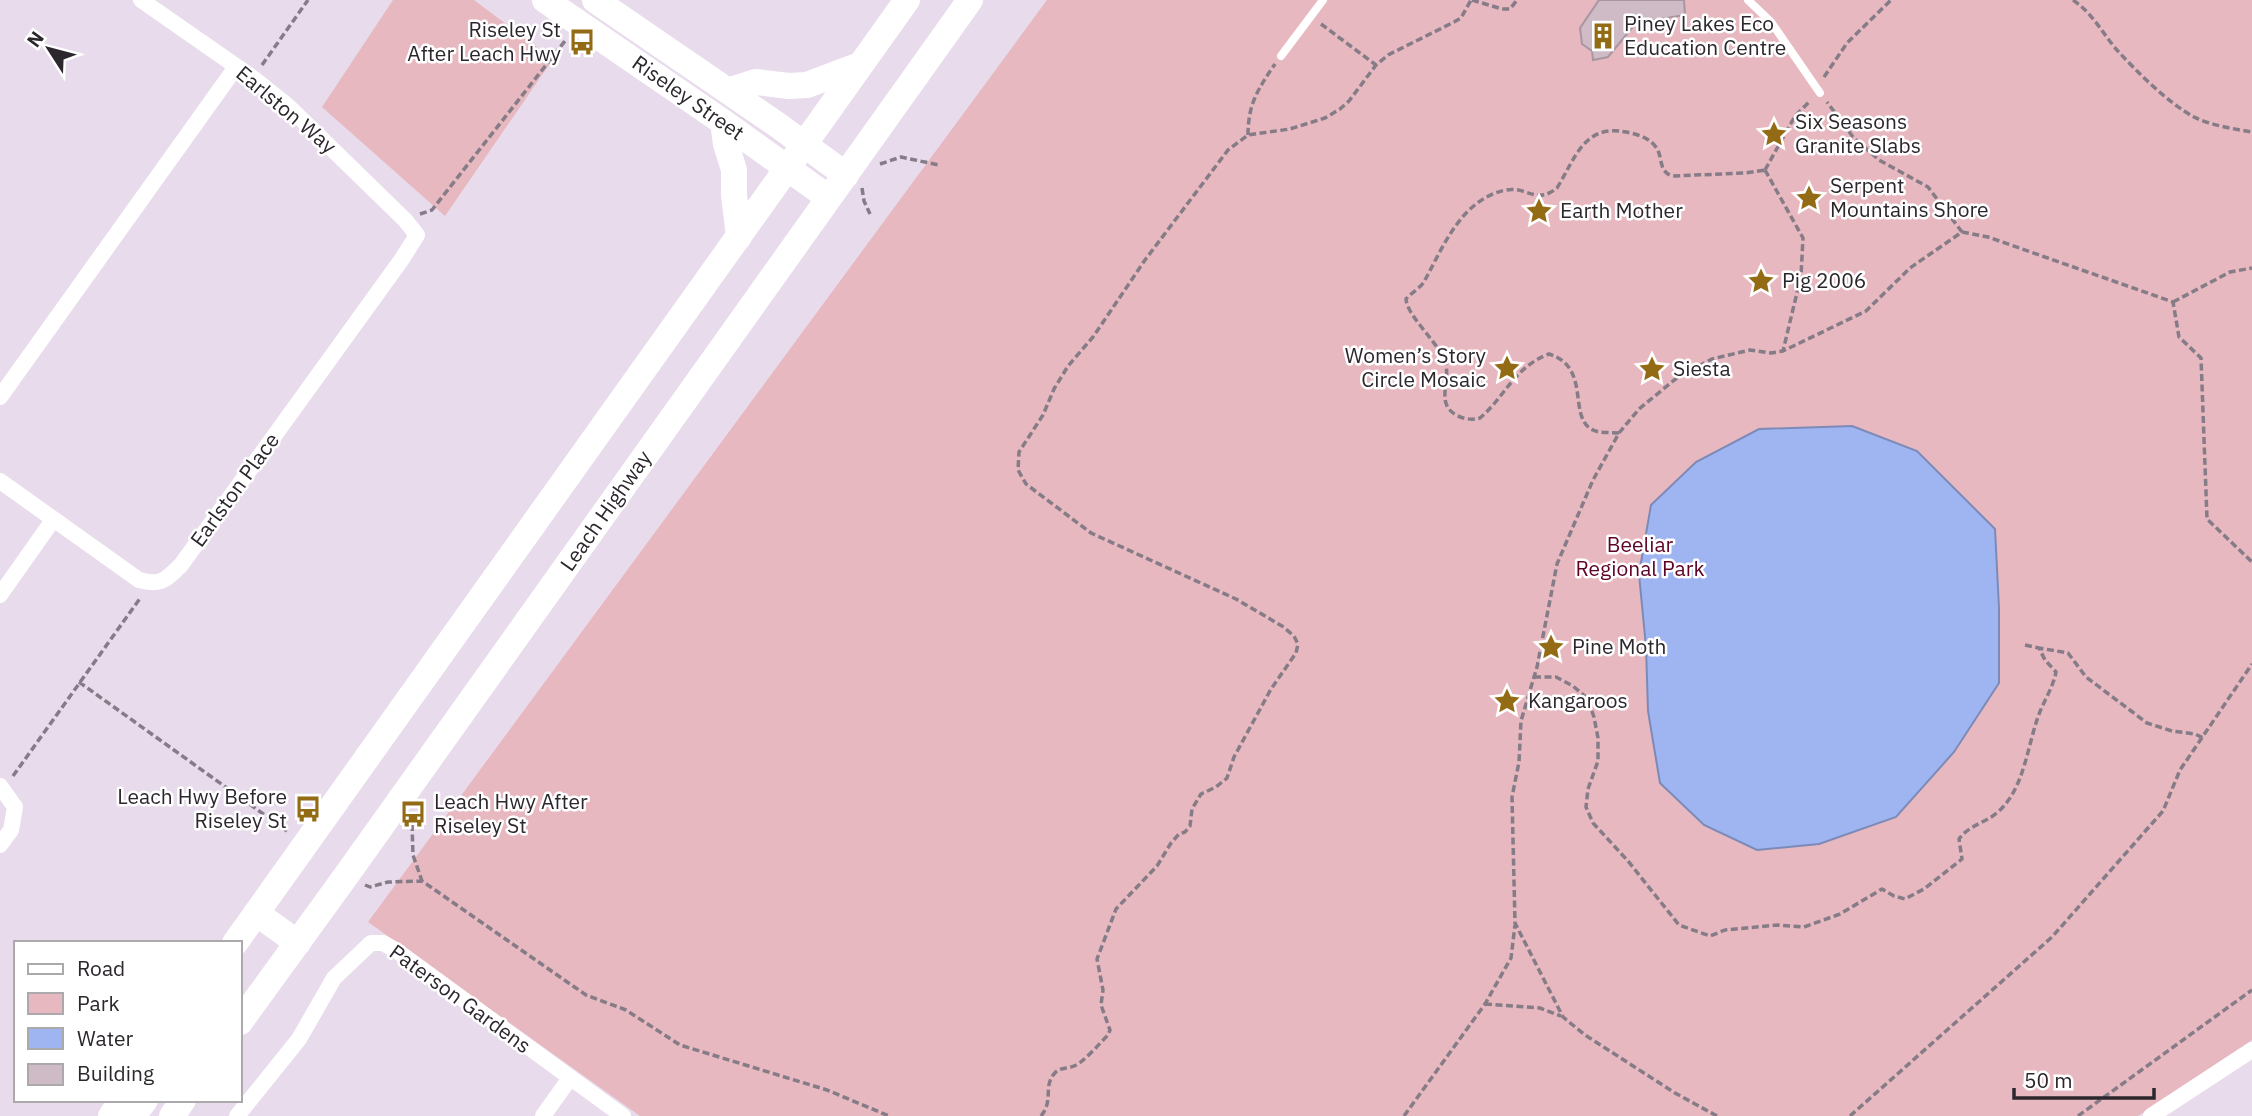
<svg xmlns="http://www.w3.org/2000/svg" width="2252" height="1116" font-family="'IBM Plex Sans',sans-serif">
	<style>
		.green { fill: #e7b8bf }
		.water { fill: #9fb5f2; stroke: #7c8ab7; stroke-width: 2 }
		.building { fill: #cebbc6; stroke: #a896a0; stroke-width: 2 }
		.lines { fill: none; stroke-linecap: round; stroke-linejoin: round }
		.path { stroke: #857c87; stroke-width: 3.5; stroke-dasharray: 7 3.5; stroke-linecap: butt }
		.service { stroke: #fff; stroke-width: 8 }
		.minor { stroke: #fff; stroke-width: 16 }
		.trunk { stroke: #fff; stroke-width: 26 }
		.labels { text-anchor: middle; stroke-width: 5; stroke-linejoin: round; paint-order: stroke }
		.poi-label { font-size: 21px; fill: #2c272d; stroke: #fff; text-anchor: start }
		.street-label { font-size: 21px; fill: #2c272d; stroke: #fff }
		.park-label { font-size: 21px; fill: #5d0325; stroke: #fff }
	</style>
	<rect width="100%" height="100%" fill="#e8dbec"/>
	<!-- green -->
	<path class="green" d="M393 0H474L553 59 445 216 322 107Z
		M1047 0H2252V1040L2138 1116H640L368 922Z"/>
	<!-- water -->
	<path class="water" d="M1852 426 1917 451 1995 529 1999 608V683L1954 752 1896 817 1819 844 1757 850 1704 825 1660 783 1648 711 1646 647 1639 574 1651 505 1696 462 1759 429Z"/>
	<!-- building -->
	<path class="building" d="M1599 0H1684L1685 15 1636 23 1608 57 1593 60 1592 51 1582 44 1580 28Z"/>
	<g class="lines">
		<!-- path -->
		<path class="path" d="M1472 0 1502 9H1510L1517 0
			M2073 0C2092 13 2102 32 2116 49 2137 72 2167 102 2194 117 2210 125 2234 129 2252 132
			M1321 24 1376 65
			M262 65 308 0
			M1824 77 1847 43 1891 0
			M1248 135C1248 104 1258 89 1275 64
			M880 164 901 157 939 165
			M1765 170 1795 116 1810 101
			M1765 170 1803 238 1801 276 1783 351
			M862 188 864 201 870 214
			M420 214 432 210 565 41
			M1962 232 1988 237 2173 302 2179 337 2201 358 2207 519 2252 562
			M2173 302 2230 272 2252 268
			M1619 433C1611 432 1599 434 1591 429 1568 415 1591 367 1549 354 1514 367 1505 397 1480 418 1470 421 1456 418 1449 409 1440 398 1449 379 1446 365 1441 344 1407 317 1406 299 1412 292 1421 288 1425 280 1444 245 1462 199 1506 190 1527 186 1536 205 1557 188 1576 157 1584 124 1626 132 1636 134 1648 137 1655 146 1664 156 1657 172 1673 176L1745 173 1765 170
			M2025 645 2039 648
			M1534 677H1556L1573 686 1587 698 1594 717 1598 738V761L1588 789 1586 807 1593 823 1628 861 1679 925 1710 936 1725 930 1777 925 1804 927 1840 914 1882 889 1894 896 1905 899 1924 889 1962 859 1959 839C1969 825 1986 823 1999 811 2024 788 2027 748 2038 717 2043 702 2053 688 2056 672L2045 660 2039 648 2068 653 2086 677 2147 723 2172 731 2195 734 2203 738
			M79 682 287 831
			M13 776 141 597
			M412 824 413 855 422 881
			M365 885 370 887 388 882 422 881 586 995 626 1010 680 1045 827 1090 889 1116
			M1485 1004 1540 1008 1561 1016
			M1041 1116C1054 1100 1043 1087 1054 1074 1059 1067 1067 1069 1074 1066 1083 1063 1100 1043 1108 1035L1110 1030 1101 1005 1103 990 1097 959 1116 909 1157 866 1171 843 1179 834 1185 832 1190 826 1192 809 1201 794 1216 787 1227 778 1234 757 1271 689 1296 653 1298 644 1294 636 1282 626 1236 599 1091 533 1026 484 1018 470 1019 452 1043 415 1054 389 1068 366 1093 337 1145 260 1228 150 1248 135 1290 129 1325 118 1340 109 1349 101 1376 65 1388 55 1454 22 1461 18 1471 0
			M1404 1116 1485 1004 1511 958 1515 925
			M1717 1116 1675 1093 1585 1035 1563 1017 1515 923 1512 797 1519 762 1521 721 1537 667 1557 564 1593 480 1619 433 1639 409 1678 377 1712 359 1750 350 1771 353 1783 351 1866 311 1910 268 1962 232 1928 187 1879 160 1853 137 1827 102
			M1850 1116 2052 937 2163 811 2180 770 2252 664
			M2078 1116 2252 990"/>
		<!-- service -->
		<path class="service" d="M1748 0 1771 22 1820 93
			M1281 56 1323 0"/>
		<!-- minor -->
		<path class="minor" d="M0 397 236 67
			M0 481 139 580C161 586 166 580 181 565L402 259 417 235 405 220 288 106 253 78 141 0
			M0 595 53 520
			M0 786 15 807 11 830 0 845
			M237 1116 299 1039 334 978 371 943H383L397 951 623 1116
			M543 1116 570 1078
			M2151 1116 2252 1050"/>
		<!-- trunk -->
		<path class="trunk" d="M545 0 723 122 829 198
			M595 0 779 126 846 175
			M728 91 756 82 789 86 807 85 860 65
			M723 122 726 144 734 170V195L739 237
			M256 913 298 943
			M235 943 907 0
			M240 1022 348 873 970 0
			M111 1116 122 1100
			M133 1116 145 1100
			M172 1116 183 1100"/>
	</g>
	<!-- icons -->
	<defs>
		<g id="building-bare" transform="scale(2.1)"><path d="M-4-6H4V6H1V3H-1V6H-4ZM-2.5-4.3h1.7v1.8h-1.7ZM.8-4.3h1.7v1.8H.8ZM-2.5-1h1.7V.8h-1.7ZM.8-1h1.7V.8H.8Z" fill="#936b14" stroke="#fff" stroke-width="2.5" paint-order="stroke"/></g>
		<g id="bus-bare" transform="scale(2.1)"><path d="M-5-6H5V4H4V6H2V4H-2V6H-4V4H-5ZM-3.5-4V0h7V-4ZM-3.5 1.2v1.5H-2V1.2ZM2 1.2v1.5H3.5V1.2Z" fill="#936b14" stroke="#fff" stroke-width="2.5" paint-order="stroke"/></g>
		<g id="sight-bare" transform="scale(2.1)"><path d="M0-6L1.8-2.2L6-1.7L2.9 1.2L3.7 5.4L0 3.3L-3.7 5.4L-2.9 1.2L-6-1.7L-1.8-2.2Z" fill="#936b14" stroke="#fff" stroke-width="2.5" paint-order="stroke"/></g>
	</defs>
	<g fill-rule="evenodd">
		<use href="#building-bare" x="1603" y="36"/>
		<use href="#bus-bare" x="582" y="42"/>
		<use href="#sight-bare" x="1774" y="134"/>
		<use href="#sight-bare" x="1809" y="198"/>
		<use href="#sight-bare" x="1539" y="211"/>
		<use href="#sight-bare" x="1761" y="281"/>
		<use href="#sight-bare" x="1507" y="368"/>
		<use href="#sight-bare" x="1652" y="369"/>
		<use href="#sight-bare" x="1551" y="647"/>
		<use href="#sight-bare" x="1507" y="701"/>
		<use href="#bus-bare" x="308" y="809"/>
		<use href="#bus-bare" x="413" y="814"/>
	</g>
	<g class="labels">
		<!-- poi labels -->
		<g class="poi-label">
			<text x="1624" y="31">Piney Lakes Eco<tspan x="1624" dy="24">Education Centre</tspan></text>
			<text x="561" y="37" text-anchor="end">Riseley St<tspan x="561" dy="24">After Leach Hwy</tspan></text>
			<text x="1795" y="129">Six Seasons<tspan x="1795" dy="24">Granite Slabs</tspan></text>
			<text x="1830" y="193">Serpent<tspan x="1830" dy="24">Mountains Shore</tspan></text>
			<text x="1560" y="218">Earth Mother</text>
			<text x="1782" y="288">Pig 2006</text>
			<text x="1486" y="363" text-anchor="end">Women’s Story<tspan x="1486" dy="24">Circle Mosaic</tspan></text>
			<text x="1673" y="376">Siesta</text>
			<text x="1572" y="654">Pine Moth</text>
			<text x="1528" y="708">Kangaroos</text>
			<text x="287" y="804" text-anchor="end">Leach Hwy Before<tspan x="287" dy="24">Riseley St</tspan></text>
			<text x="434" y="809">Leach Hwy After<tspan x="434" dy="24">Riseley St</tspan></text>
		</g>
		<!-- street labels -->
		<g class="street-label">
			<text transform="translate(688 98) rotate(35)" y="7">Riseley Street</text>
			<text transform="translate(286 110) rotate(40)" y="7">Earlston Way</text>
			<text transform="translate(235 490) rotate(-54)" y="7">Earlston Place</text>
			<text transform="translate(606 511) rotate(-55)" y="7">Leach Highway</text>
			<text transform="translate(460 999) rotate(36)" y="7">Paterson Gardens</text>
		</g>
		<!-- park labels -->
		<g class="park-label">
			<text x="1640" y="552">Beeliar<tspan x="1640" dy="24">Regional Park</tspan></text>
		</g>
	</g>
	<!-- legend -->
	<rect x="14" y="941" width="228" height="161" fill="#ffffff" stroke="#aba9ab" stroke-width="2"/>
	<rect x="28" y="964" width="35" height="10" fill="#ffffff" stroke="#aba9ab" stroke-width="2"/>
	<text x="77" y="976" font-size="21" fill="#2c272d">Road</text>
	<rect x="28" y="993" width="35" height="21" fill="#e7b8bf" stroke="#aba9ab" stroke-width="2"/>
	<text x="77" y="1011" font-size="21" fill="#2c272d">Park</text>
	<rect x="28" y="1028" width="35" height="21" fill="#9fb5f2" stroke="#aba9ab" stroke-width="2"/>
	<text x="77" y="1046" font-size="21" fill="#2c272d">Water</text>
	<rect x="28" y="1064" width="35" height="21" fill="#cebbc6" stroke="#aba9ab" stroke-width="2"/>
	<text x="77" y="1081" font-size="21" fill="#2c272d">Building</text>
	<!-- north arrow -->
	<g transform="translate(49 49) rotate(306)" stroke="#ffffff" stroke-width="5" paint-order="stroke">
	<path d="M0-5L12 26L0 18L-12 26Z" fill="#2c272d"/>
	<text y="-10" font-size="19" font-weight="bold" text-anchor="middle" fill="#2c272d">N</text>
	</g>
	<!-- scale -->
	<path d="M2014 1088v10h140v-10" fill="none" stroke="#2c272d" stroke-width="3.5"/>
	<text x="2024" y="1088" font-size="21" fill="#2c272d" stroke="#ffffff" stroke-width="5" paint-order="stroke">50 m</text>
</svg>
